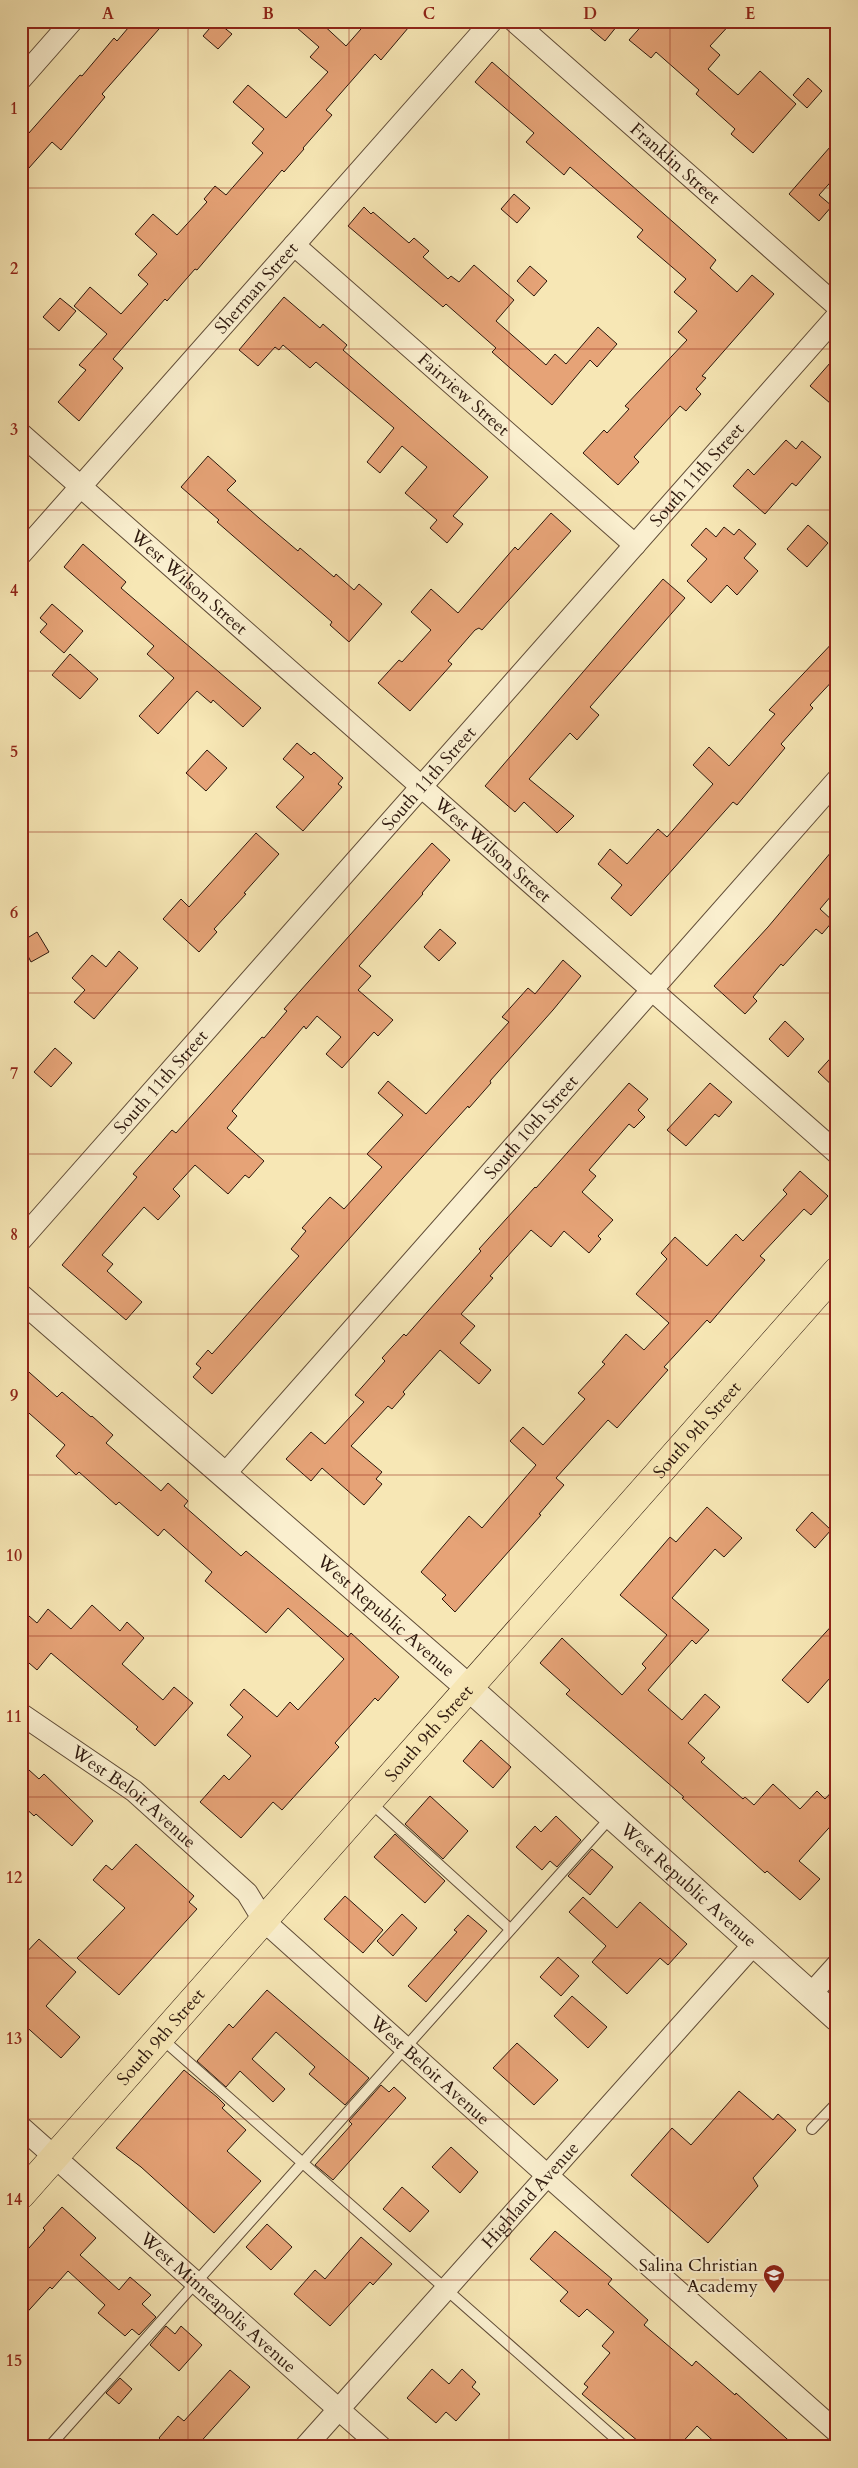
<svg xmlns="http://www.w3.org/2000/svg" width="858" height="2468" font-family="Cardo,serif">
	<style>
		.building { fill: #e6a377; stroke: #2d180d }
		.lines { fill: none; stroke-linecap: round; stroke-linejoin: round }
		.service-casing { stroke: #604c37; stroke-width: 12 }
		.minor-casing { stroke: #604c37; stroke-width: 23 }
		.tertiary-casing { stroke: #604c37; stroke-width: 28 }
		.primary-casing { stroke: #2d180d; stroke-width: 29 }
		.service { stroke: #faefcf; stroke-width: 10 }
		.minor { stroke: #faefcf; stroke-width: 21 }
		.tertiary { stroke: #faefcf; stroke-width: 26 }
		.primary { stroke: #f7e7b5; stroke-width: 28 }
		.grid { fill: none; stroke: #8f2418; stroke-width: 1; stroke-opacity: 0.55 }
		.labels { text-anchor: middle; stroke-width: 4; stroke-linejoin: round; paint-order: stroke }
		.street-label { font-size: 18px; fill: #2d180d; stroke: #faefcf }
		.poi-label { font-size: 18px; fill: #2d180d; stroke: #faefcf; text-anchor: end }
		.neatline { fill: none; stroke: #8f2418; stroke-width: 2 }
		.grid-label { font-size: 16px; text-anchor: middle; font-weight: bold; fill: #8f2418 }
	</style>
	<rect width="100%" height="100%" fill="#f7e7b5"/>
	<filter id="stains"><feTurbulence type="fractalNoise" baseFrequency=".004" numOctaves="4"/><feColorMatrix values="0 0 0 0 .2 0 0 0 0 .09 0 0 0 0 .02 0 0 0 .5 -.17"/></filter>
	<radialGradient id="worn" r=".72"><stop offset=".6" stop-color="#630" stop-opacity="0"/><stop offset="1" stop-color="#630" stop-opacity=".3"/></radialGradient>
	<!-- building -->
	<path class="building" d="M134 21H166L102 94 105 97 61 150 52 142 21 177V142L80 75 82 76 114 38 117 41Z
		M216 21 232 34 218 49 203 36Z
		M289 21H319L346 46 368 21H414L381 60 375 54 326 110 332 115 303 148 304 149 284 172 282 170 197 270 195 269 167 301 165 299 113 359 123 368 79 421 58 402 86 370 79 365 107 334 74 306 90 287 121 314 148 284 138 275 157 254 135 234 153 214 177 235 207 202 204 199 215 186 226 195 263 153 252 143 264 129 233 102 248 85 286 118 328 72 310 57 319 47Z
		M581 21H621L605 41Z
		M646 21H733L710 46 720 55 708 69 738 95 760 71 796 104 753 153 731 134 735 129 696 94 699 90 656 52 651 58 629 40Z
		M492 62 716 260 710 268 737 292 752 275 774 294 702 376 706 378 696 389 701 394 686 411 680 406 634 457 639 462 618 485 583 453 604 430 607 433 629 409 625 406 687 340 678 332 697 311 674 292 686 279 637 237 643 230 570 167 564 175 526 142 534 133 475 82Z
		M808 78 822 91 807 108 793 95Z
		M837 139V175L819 195 832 206 819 221 789 194Z
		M514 194 530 208 517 223 501 209Z
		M364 207 371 214 373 212 409 243 414 238 429 251 423 257 448 279 451 276 459 282 474 265 514 300 496 321 546 365 555 354 566 364 598 327 617 344 597 367 590 360 552 405 492 352 496 348 446 304 443 307 348 226Z
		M530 266 547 281 534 296 517 281Z
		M284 297 320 328 323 324 347 345 343 350 488 477 453 516 463 524 447 543 430 528 437 520 405 493 427 467 402 446 380 473 367 462 394 428 316 362 310 368 283 345 279 350 275 347 258 366 239 350Z
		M60 298 76 311 59 331 43 317Z
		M837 355V409L810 386Z
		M786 440 796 449 802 441 821 457 796 486 792 483 765 514 733 486 748 469 754 475Z
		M208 456 236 481 227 490 259 518 298 551 300 548 334 577 336 574 354 590 359 584 382 604 349 642 330 625 332 622 217 522 219 520 181 487Z
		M551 513 571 531 482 630 479 628 475 630 448 661 452 664 410 711 378 683 399 660 402 662 431 630 411 612 431 589 458 613 515 547 518 550Z
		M808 525 828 543 807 567 787 549Z
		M724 527 734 535 739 529 756 544 744 558 758 571 737 595 727 585 711 603 687 581 707 559 691 545 706 528 716 537Z
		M83 544 126 582 121 588 261 708 243 727 213 700 211 703 197 691 158 734 139 716 174 678 147 654 154 646 64 567Z
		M663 579 685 598 590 707 599 715 577 740 570 733 529 779 574 816 557 833 524 802 515 812 485 786Z
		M52 604 83 631 64 653 40 632 47 624 40 618Z
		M837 638V676L810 705 813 708 781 744 785 748 737 805 733 802 631 916 611 898 622 885 598 864 610 849 627 864 658 829 667 837 713 784 693 765 709 747 729 766 775 714 769 710Z
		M70 654 98 679 80 699 52 675Z
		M297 743 311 755 314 752 343 778 338 784 342 787 303 831 276 807 304 777 283 759Z
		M207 750 227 768 206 791 186 773Z
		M256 833 279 854 244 893 246 894 214 929 217 932 199 952 163 919 181 899 189 907Z
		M432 843 450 860 422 893 423 894 359 966 371 976 358 990 393 1020 378 1036 374 1032 342 1068 326 1054 341 1037 317 1016 306 1029 304 1026 232 1111 237 1116 227 1128 264 1161 249 1178 245 1175 228 1194 195 1165 173 1189 180 1196 158 1220 144 1207 102 1255 113 1264 107 1271 142 1302 126 1320 62 1265 137 1177 133 1174 172 1130 176 1133 262 1037 264 1038 287 1011 284 1009Z
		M837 845V889L820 909 833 921 822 934 816 929 783 966 781 964 753 997 757 1001 745 1014 714 986 768 927Z
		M440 929 456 943 439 961 424 947Z
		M37 932 49 952 31 962 21 942Z
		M119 951 138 968 94 1019 74 1002 85 990 72 978 92 955 106 967Z
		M563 960 581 976 553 1010 490 1081 491 1083 469 1108 468 1106 403 1178 212 1394 193 1377 201 1368 196 1364 208 1350 212 1354 299 1256 291 1249 306 1231 302 1228 330 1197 344 1209 382 1167 367 1154 403 1115 378 1093 388 1081 426 1114 509 1022 502 1017 528 988 535 994Z
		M785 1021 804 1039 788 1057 769 1039Z
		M55 1048 72 1063 51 1087 34 1072Z
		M837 1051V1090L818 1072Z
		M629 1083 648 1099 638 1110 645 1117 634 1128 629 1124 589 1170 596 1176 582 1192 613 1220 598 1236 601 1239 589 1253 564 1231 551 1247 531 1230 490 1276 493 1278 461 1314 475 1326 460 1343 491 1370 479 1384 440 1350 403 1392 405 1394 392 1409 388 1406 351 1446 382 1472 376 1479 382 1484 364 1505 322 1468 311 1481 286 1459 311 1432 325 1444 364 1402 355 1395 385 1361 382 1358 404 1334 406 1336 481 1251 479 1249 535 1187 536 1188Z
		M710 1083 732 1102 719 1117 715 1114 686 1146 667 1130Z
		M800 1171 828 1196 811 1215 804 1209 760 1256 765 1260 734 1295 710 1323 707 1320 664 1367 668 1370 617 1428 608 1420 556 1478 564 1485 539 1514 541 1515 455 1612 442 1599 446 1595 421 1572 469 1516 482 1528 536 1465 510 1441 523 1427 543 1445 585 1399 578 1393 605 1364 602 1362 626 1334 644 1350 669 1323 636 1294 667 1259 661 1253 675 1237 707 1266 736 1234 743 1241 787 1194 783 1190Z
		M21 1365 57 1397 62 1392 91 1417 92 1416 113 1435 106 1443 161 1491 168 1483 188 1501 184 1506 241 1556 246 1551 348 1637 351 1633 399 1677 378 1701 375 1698 335 1743 339 1747 282 1810 273 1802 241 1838 200 1802 224 1775 229 1780 251 1756 227 1735 243 1717 230 1705 244 1689 277 1717 290 1702 298 1710 344 1659 288 1608 266 1633 205 1581 212 1572 164 1529 158 1536 119 1502 116 1505 79 1472 76 1475 56 1456 65 1445 21 1406Z
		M707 1507 742 1538 724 1557 715 1549 672 1598 709 1630 696 1644 692 1640 648 1690 682 1720 705 1694 720 1707 688 1743 705 1758 701 1762 743 1799 745 1797 754 1805 773 1784 800 1809 817 1791 825 1799 837 1786V1819L799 1861 820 1879 800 1900 767 1871 765 1873 682 1798 684 1797 566 1694 570 1690 540 1663 562 1638 622 1695 646 1668 642 1664 667 1635 620 1595 670 1537 676 1542Z
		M812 1512 831 1530 815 1548 796 1530Z
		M92 1605 120 1631 127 1622 144 1638 122 1664 163 1700 174 1687 193 1703 155 1746 136 1729 138 1727 51 1653 37 1670 21 1656V1609L37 1623 48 1609 71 1629Z
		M837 1620V1670L808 1703 782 1680Z
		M481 1740 511 1767 493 1788 463 1761Z
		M29 1770 39 1779 44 1774 93 1821 72 1846 36 1814 34 1816 21 1804V1778Z
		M430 1796 468 1831 443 1859 405 1824Z
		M556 1816 581 1840 557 1867 550 1861 542 1870 516 1847 535 1826 541 1832Z
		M395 1834 445 1881 425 1903 374 1857Z
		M136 1844 194 1896 189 1902 197 1909 119 1995 77 1958 125 1908 93 1880 106 1865 112 1870Z
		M592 1849 613 1867 590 1895 568 1876Z
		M345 1896 383 1930 363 1953 324 1919Z
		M583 1897 617 1928 640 1902 687 1944 668 1965 660 1958 627 1994 592 1962 606 1946 569 1912Z
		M402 1914 417 1928 393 1956 377 1941Z
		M468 1915 487 1931 426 2002 408 1986 457 1932 454 1930Z
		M39 1939 76 1972 46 2006 80 2037 61 2058 21 2022V1958Z
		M558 1957 579 1976 561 1996 540 1977Z
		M267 1990 369 2078 345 2105 309 2074 315 2067 276 2032 252 2059 285 2089 273 2102 240 2071 226 2087 197 2061 229 2024 233 2028Z
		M572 1996 607 2027 588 2048 554 2016Z
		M517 2043 558 2080 534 2105 493 2068Z
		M184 2070 217 2097 225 2105 222 2108 246 2130 227 2151 261 2181 214 2233 141 2167 116 2148Z
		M381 2085 389 2092 394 2087 406 2098 333 2180 315 2165 352 2124 349 2121Z
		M739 2091 773 2120 778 2114 796 2130 753 2178 758 2186 708 2243 631 2175 672 2128 691 2145Z
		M451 2147 478 2172 460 2193 432 2167Z
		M402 2187 429 2211 410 2232 383 2209Z
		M62 2207 96 2238 80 2255 119 2290 130 2277 151 2295 142 2304 156 2317 139 2335 132 2329 125 2336 98 2313 105 2305 68 2271 52 2289 50 2287 21 2319V2257L45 2230 43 2228Z
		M267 2224 292 2247 271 2270 246 2247Z
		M555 2231 612 2279 608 2284 648 2320 644 2325 692 2366 696 2361 735 2395 736 2393 796 2447H720L697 2426 678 2447H645L582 2394 588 2387 584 2384 610 2353 602 2346 614 2332 587 2309 579 2317 560 2301 568 2292 530 2259Z
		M361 2237 392 2264 373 2285 370 2282 330 2326 294 2294 315 2270 325 2279Z
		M166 2326 175 2334 181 2326 202 2345 179 2371 150 2345Z
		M432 2369 449 2384 462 2369 476 2382 472 2387 480 2394 456 2421 446 2412 436 2423 407 2398Z
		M230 2370 250 2387 196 2447H168L159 2438 178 2416 184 2421Z
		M120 2378 132 2389 119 2404 106 2393Z"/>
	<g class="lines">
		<!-- service casing -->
		<g class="service-casing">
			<path id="service" d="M370 1802 510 1929
				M161 2038 625 2447
				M812 2129 837 2103
				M49 2447 611 1817"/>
		</g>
		<!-- minor casing -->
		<g class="minor-casing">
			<g id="minor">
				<path id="s1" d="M514 21 837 306"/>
				<path d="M21 79 72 21"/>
				<path id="s2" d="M294 245 635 545"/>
				<path id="s3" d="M21 434 837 1153"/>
				<path id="s4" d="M21 554 492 21"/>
				<path id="s5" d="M21 1240 837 316"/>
				<path id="s6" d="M224 1475 837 780"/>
				<path id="s7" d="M21 1714 134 1791 247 1893 264 1921 548 2176 837 2432"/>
				<path d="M810 1995 837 1965"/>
				<path id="s8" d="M21 2127 381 2447"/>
				<path id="s9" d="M305 2447 754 1944"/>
			</g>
		</g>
		<!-- tertiary casing -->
		<g class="tertiary-casing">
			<g id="tertiary">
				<path id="s10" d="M21 1298 469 1688 837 2018"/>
			</g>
		</g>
		<!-- primary casing -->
		<g class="primary-casing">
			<g id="primary">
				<path id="s11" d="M21 2195 837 1271"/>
			</g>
		</g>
		<!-- service -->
		<use href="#service" class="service"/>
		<!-- minor -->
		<use href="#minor" class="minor"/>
		<!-- tertiary -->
		<use href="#tertiary" class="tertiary"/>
		<!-- primary -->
		<use href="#primary" class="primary"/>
	</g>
	<!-- grid -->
	<path class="grid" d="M188 21V2447M349 21V2447M509 21V2447M670 21V2447M21 188H837M21 349H837M21 510H837M21 671H837M21 832H837M21 993H837M21 1154H837M21 1314H837M21 1475H837M21 1636H837M21 1797H837M21 1958H837M21 2119H837M21 2280H837"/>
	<!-- icons -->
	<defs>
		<g id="school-pin" transform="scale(1.125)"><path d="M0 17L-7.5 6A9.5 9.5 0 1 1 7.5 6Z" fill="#8f2418" stroke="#faefcf"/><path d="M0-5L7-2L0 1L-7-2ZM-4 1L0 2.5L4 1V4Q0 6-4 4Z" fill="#fff"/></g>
	</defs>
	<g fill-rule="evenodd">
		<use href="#school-pin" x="774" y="2275"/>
	</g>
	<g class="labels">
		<!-- street labels -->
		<g class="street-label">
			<text dy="6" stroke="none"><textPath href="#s1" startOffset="215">Franklin Street</textPath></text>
			<text dy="6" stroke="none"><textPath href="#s4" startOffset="355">Sherman Street</textPath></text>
			<text dy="6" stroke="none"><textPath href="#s2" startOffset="226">Fairview Street</textPath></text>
			<text dy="6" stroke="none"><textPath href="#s5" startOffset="1021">South 11th Street</textPath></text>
			<text dy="6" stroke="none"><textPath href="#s3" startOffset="224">West Wilson Street</textPath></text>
			<text dy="6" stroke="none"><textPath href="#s5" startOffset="616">South 11th Street</textPath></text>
			<text dy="6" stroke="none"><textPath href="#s3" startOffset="629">West Wilson Street</textPath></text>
			<text dy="6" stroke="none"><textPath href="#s5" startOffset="211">South 11th Street</textPath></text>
			<text dy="6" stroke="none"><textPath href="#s6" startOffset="464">South 10th Street</textPath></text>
			<text dy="6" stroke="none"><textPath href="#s11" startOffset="1021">South 9th Street</textPath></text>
			<text dy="6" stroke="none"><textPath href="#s10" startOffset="484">West Republic Avenue</textPath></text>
			<text dy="6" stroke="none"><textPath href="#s11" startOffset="616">South 9th Street</textPath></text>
			<text dy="6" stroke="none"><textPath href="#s7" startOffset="140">West Beloit Avenue</textPath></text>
			<text dy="6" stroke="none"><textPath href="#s10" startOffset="889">West Republic Avenue</textPath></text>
			<text dy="6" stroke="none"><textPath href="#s11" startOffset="211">South 9th Street</textPath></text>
			<text dy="6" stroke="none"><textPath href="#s7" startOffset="545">West Beloit Avenue</textPath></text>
			<text dy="6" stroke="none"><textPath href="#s9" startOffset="338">Highland Avenue</textPath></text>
			<text dy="6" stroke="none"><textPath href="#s8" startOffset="264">West Minneapolis Avenue</textPath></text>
		</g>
		<!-- poi labels -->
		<g class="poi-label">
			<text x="758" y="2271">Salina Christian<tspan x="758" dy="21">Academy</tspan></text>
		</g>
	</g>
	<!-- margin -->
	<rect width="858" height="2468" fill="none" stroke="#f7e7b5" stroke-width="55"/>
	<rect x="28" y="28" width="802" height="2412" class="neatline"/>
	<g class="grid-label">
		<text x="108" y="19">A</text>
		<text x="268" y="19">B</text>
		<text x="429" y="19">C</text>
		<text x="590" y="19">D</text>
		<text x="750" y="19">E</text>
		<text x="14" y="114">1</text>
		<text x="14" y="274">2</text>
		<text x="14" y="435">3</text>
		<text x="14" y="596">4</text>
		<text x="14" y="757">5</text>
		<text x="14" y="918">6</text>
		<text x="14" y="1079">7</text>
		<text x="14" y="1240">8</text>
		<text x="14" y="1401">9</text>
		<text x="14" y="1561">10</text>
		<text x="14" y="1722">11</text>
		<text x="14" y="1883">12</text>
		<text x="14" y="2044">13</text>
		<text x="14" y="2205">14</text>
		<text x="14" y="2366">15</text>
	</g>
	<rect width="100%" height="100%" filter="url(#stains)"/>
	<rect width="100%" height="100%" fill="url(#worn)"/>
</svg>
